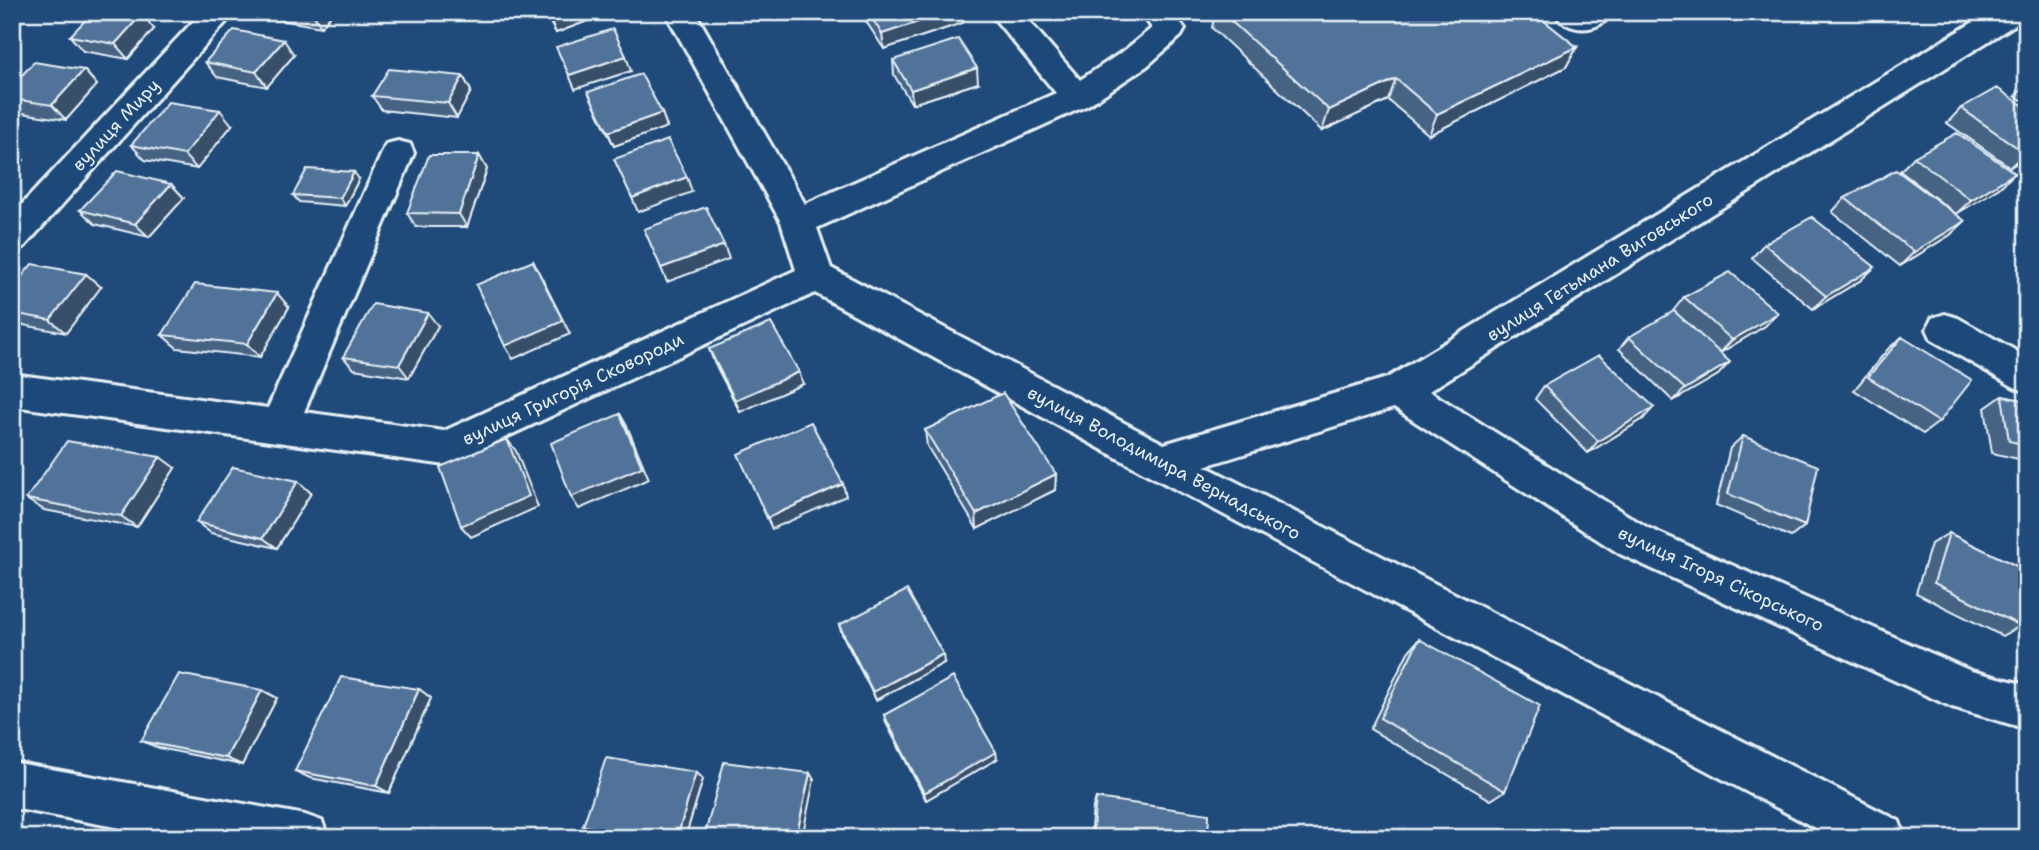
<svg xmlns="http://www.w3.org/2000/svg" width="2039" height="850" font-family="'Shantell Sans',sans-serif">
	<style>
		.lines { fill: none; stroke-linecap: round; stroke-linejoin: round }
		.minor-casing { stroke: #e8f1f8; stroke-width: 6 }
		.minor { fill: #1f4a7a; fill-rule: evenodd }
		.wall { fill: #466384; stroke: #e8f1f8; stroke-width: 2 }
		.shaded-wall { fill: #39506b; stroke: #e8f1f8; stroke-width: 2 }
		.building { fill: #517399; stroke: #e8f1f8; stroke-width: 2 }
		.labels { text-anchor: middle; stroke-width: 5; stroke-linejoin: round; paint-order: stroke }
		.street-label { font-size: 18px; fill: #e8f1f8; stroke: #1f4a7a }
	</style>
	<rect width="100%" height="100%" fill="#1f4a7a"/>
	<filter id="ink" filterUnits="userSpaceOnUse"><feTurbulence type="fractalNoise" baseFrequency=".0143" numOctaves="2"/><feDisplacementMap in="SourceGraphic" scale="14" xChannelSelector="R" yChannelSelector="G"/><feConvolveMatrix kernelMatrix="1 2 1 2 8 2 1 2 1" color-interpolation-filters="sRGB"/></filter>
	<g filter="url(#ink)">
		<g class="lines">
			<!-- minor casing -->
			<g class="minor-casing">
				<path id="minor" d="M202 12H235L24 247 12 251V215Z
					M665 12H695L805 204 1056 93 989 12H1021L1080 80 1125 50 1152 28 1141 12H1173L1185 29 1181 36 1147 66 1088 105 817 228 831 268 1164 444 1387 378 1990 12H2027L2024 19 1429 391 1648 528 1971 671 2027 685V729L1952 707 1620 554 1394 408 1205 466 1899 821 1905 838H1834L1147 474 815 293 446 465 12 406V374L268 408 382 153 386 144 398 141 410 144 414 153 304 412 444 431 796 270 781 222Z
					M1554 12H1613C1599 34 1567 34 1554 12Z
					M1945 314 1958 318 2027 357V392L2014 387 1932 340 1927 329 1932 318Z
					M12 762 305 815 322 821 328 838H175L12 808Z"/>
			</g>
			<!-- minor -->
			<use href="#minor" class="minor"/>
		</g>
		<!-- wall -->
		<path class="wall" d="M264 12H333L321 27 268 18Z
			M544 12H606V14L556 33Z
			M860 12H964L965 22 884 49Z
			M1215 12H1533L1577 47 1566 67 1429 135 1388 100 1322 131 1212 28Z
			M154 29 128 59 83 51 70 36Z
			M294 55 267 87 217 77 205 62Z
			M893 60 978 83 912 104 894 75Z
			M84 70 97 85 66 120 16 112 12 108V86Z
			M463 76 471 91 457 118 382 110 372 96Z
			M2027 84V103L2015 96Z
			M588 92 662 113 667 127 614 146Z
			M1961 108H2027V157L2010 167 1947 123Z
			M232 125 197 169 145 160 131 145Z
			M479 155 487 169 467 227H416L407 213Z
			M1914 157 2015 173 1999 188 1956 214 1900 171Z
			M359 179 345 206 299 202 293 195Z
			M171 184 184 198 149 237 95 224 80 210Z
			M1845 198 1965 221 1950 235 1900 266 1832 212Z
			M1764 244 1861 280 1813 309 1752 258Z
			M101 287 66 333 12 323V288Z
			M1684 297 1765 326 1720 353 1718 375 1673 401 1619 349 1629 337 1693 328 1673 311Z
			M289 307 260 357 177 348 162 335Z
			M438 326 409 378 354 369 343 357Z
			M1902 337 1939 422 1923 434 1854 390 1888 349Z
			M709 349 803 384 740 412 714 362Z
			M1544 386 1643 419 1588 453 1535 399Z
			M2002 396 2027 401V461L1992 453 1985 408Z
			M925 430 1056 474 1055 490 977 529 927 446Z
			M1743 436 1805 526 1791 537 1716 505 1730 448Z
			M175 468 137 527 44 510 26 499Z
			M311 493 277 548 211 533 196 522Z
			M1949 533 2021 626 2002 636 1916 593 1931 544Z
			M839 625 944 663 876 700 842 634Z
			M1419 639 1505 791 1491 800 1370 729 1408 652Z
			M419 689 431 698 389 793 310 778 295 771Z
			M262 690 277 698 242 765 159 748 141 741Z
			M884 715 997 759 926 800 886 723Z
			M696 772 703 779 685 838H627L592 832 583 826Z
			M1096 798 1208 838H1090L1093 807Z"/>
		<!-- shaded-wall -->
		<path class="shaded-wall" d="M312 12H333L321 27Z
			M564 12H606V14L556 33 550 18Z
			M948 12H964L965 22 884 49 882 34Z
			M142 14 154 29 128 59 115 44Z
			M284 40 294 55 267 87 256 72Z
			M1577 47 1566 67 1429 135 1437 114Z
			M626 56 631 71 575 89 569 75Z
			M977 68 978 83 912 104 911 90Z
			M84 70 97 85 66 120 52 105Z
			M463 76 471 91 457 118 448 103Z
			M1396 79 1388 100 1322 131 1329 110Z
			M220 110 232 125 197 169 184 155Z
			M662 113 667 127 614 146 608 132Z
			M12 149 24 160 12 173Z
			M2027 152V157L2010 167 2025 153Z
			M479 155 487 169 467 227 459 214Z
			M354 172 359 179 345 206 340 198Z
			M2015 173 1999 188 1956 214 1971 200Z
			M687 177 692 192 638 212 632 198Z
			M171 184 184 198 149 237 135 224Z
			M1965 221 1950 235 1900 266 1914 252Z
			M724 245 729 259 667 282 661 268Z
			M533 261 570 334 513 359 505 346Z
			M1875 267 1861 280 1813 309 1826 296Z
			M86 274 101 287 66 333 50 320Z
			M277 293 289 307 260 357 247 344Z
			M428 313 438 326 409 378 399 365Z
			M1778 313 1765 326 1720 353 1732 340Z
			M1730 362 1718 375 1673 401 1685 389Z
			M799 372 803 384 740 412 735 400Z
			M1654 407 1643 419 1588 453 1598 441Z
			M620 414 627 426 649 479 579 509 571 497Z
			M507 439 516 451 538 507 471 537 461 526Z
			M160 457 175 468 137 527 121 516Z
			M1056 474 1055 490 977 529 976 514Z
			M298 481 311 493 277 548 263 538Z
			M843 484 846 496 772 529 767 518Z
			M943 654 944 663 876 700 873 692Z
			M419 689 431 698 389 793 376 786Z
			M262 690 277 698 242 765 226 758Z
			M996 752 997 759 926 800 924 793Z
			M696 772 703 779 685 838H677Z
			M810 773 814 780 802 838H796Z"/>
		<!-- building -->
		<path class="building" d="M93 12H129L142 14 115 44 70 36Z
			M546 12H564L550 18Z
			M868 12H948L882 34Z
			M1221 12H1533L1577 47 1437 114 1396 79 1329 110Z
			M613 29 626 56 569 75 556 47Z
			M234 30 284 40 256 72 205 62Z
			M958 39 977 68 911 90 893 60Z
			M34 62 84 70 52 105 12 99V86Z
			M389 69 463 76 448 103 372 96Z
			M641 74 662 113 608 132 588 92Z
			M1997 88 2027 108V152L2025 153 1961 108Z
			M168 102 220 110 184 155 131 145Z
			M1957 133 2015 173 1971 200 1914 157Z
			M668 140 687 177 632 198 614 159Z
			M429 155H479L459 214 407 213Z
			M307 169 354 172 340 198 293 195Z
			M1896 170 1965 221 1914 252 1845 198Z
			M117 171 171 184 135 224 80 210Z
			M706 207 724 245 661 268 644 229Z
			M1812 217 1875 267 1826 296 1764 244Z
			M533 261 563 321 505 346 476 285Z
			M32 264 86 274 50 320 12 313V288Z
			M1730 272 1778 313 1732 340 1684 297Z
			M195 284 277 293 247 344 162 335Z
			M373 304 428 313 399 365 343 357Z
			M1674 311 1730 362 1685 389 1629 337Z
			M771 323 799 372 735 400 709 349Z
			M1902 337 1972 380 1939 422 1868 377Z
			M1599 355 1654 407 1598 441 1544 386Z
			M1003 393 1056 474 976 514 925 430Z
			M2002 396 2027 401V445L2009 441Z
			M620 414 642 467 571 497 551 443Z
			M811 422 843 484 767 518 738 454Z
			M1743 436 1818 466 1805 526 1728 494Z
			M507 439 529 496 461 526 440 467Z
			M67 441 160 457 121 516 26 499Z
			M233 467 298 481 263 538 196 522Z
			M1949 533 2027 571V605L2021 626 1934 583Z
			M907 590 943 654 873 692 839 625Z
			M1419 639 1540 706 1505 791 1380 718Z
			M179 674 262 690 226 758 141 741Z
			M341 677 419 689 376 786 295 771Z
			M953 677 996 752 924 793 884 715Z
			M606 758 696 772 677 838H654L583 826Z
			M724 762 810 773 796 838H704Z
			M1096 798 1209 814 1208 838H1092Z"/>
	</g>
	<g class="labels">
		<!-- street labels -->
		<g class="street-label">
			<text transform="translate(116 125) rotate(-47)" y="6">вулиця Миру</text>
			<text transform="translate(1600 267) rotate(-32)" y="6">вулиця Гетьмана Виговського</text>
			<text transform="translate(573 389) rotate(-25)" y="6">вулиця Григорія Сковороди</text>
			<text transform="translate(1164 463) rotate(28)" y="6">вулиця Володимира Вернадського</text>
			<text transform="translate(1721 579) rotate(25)" y="6">вулиця Ігоря Сікорського</text>
		</g>
	</g>
	<!-- margin -->
	<rect width="2039" height="850" fill="none" stroke="#1f4a7a" stroke-width="42"/>
	<rect x="21" y="21" width="1997" height="808" fill="none" stroke="#e8f1f8" stroke-width="2.5" filter="url(#ink)"/>
</svg>
